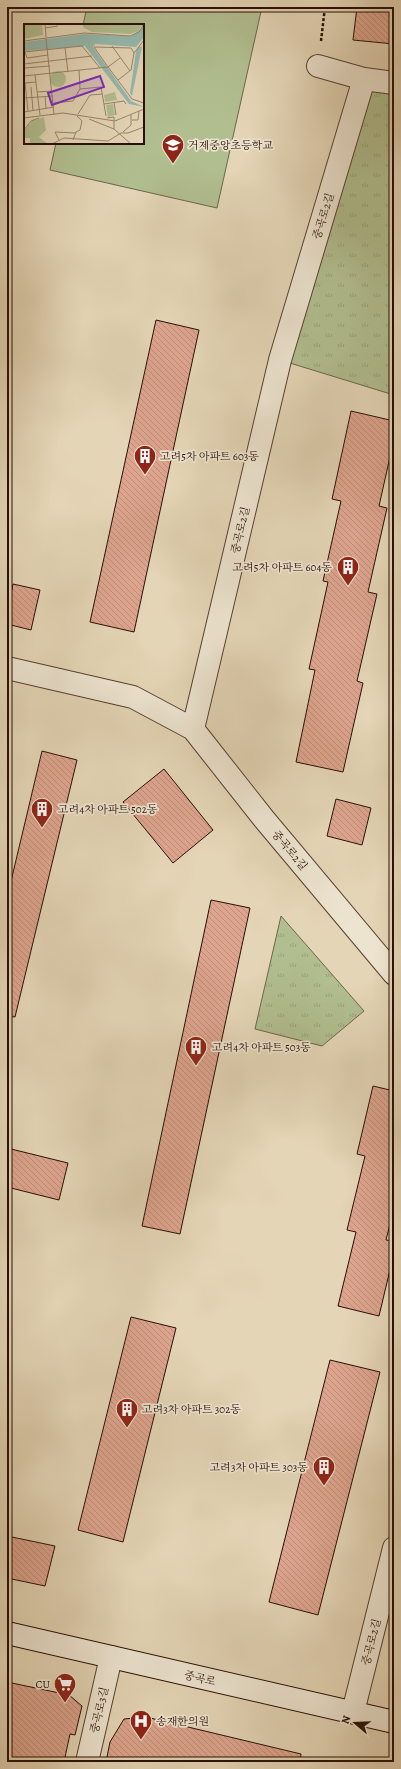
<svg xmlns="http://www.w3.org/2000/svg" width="401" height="1769" font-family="Alegreya,'Noto Serif KR',serif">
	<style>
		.grass { fill: url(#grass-tufts); stroke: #6c664a }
		.pitch { fill: #b1be90; stroke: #6c664a }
		.building { fill: url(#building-back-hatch); stroke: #280e05 }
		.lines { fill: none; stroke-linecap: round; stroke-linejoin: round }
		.street-casing { stroke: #574031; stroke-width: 24 }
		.secondary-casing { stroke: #280e05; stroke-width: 24 }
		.path { stroke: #280e05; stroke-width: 2.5; stroke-dasharray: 3 2; stroke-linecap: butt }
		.street { stroke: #ede4d0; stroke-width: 22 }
		.secondary { stroke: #ede4d0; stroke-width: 22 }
		.labels { text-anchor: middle; stroke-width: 3.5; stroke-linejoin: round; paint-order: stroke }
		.poi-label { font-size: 11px; fill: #280e05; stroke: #ede4d0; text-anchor: start }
		.street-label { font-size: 11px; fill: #280e05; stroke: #ede4d0 }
		.inset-road { fill: none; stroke: #99856f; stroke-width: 1 }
		.view { fill: #7b2cbf; fill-opacity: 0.15; stroke: #7b2cbf; stroke-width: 2 }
		.inset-edge { fill: none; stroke: #280e05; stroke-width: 2 }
	</style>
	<defs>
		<pattern id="grass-tufts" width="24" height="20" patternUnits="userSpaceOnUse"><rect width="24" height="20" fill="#b1be90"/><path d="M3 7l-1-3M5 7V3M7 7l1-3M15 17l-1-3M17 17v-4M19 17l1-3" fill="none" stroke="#98a27b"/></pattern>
		<pattern id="building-back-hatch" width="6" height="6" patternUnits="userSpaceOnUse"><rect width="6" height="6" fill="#dda48e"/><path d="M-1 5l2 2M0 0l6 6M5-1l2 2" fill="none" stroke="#be8c79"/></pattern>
	</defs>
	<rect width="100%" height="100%" fill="#e4d5b6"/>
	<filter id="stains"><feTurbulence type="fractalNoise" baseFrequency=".005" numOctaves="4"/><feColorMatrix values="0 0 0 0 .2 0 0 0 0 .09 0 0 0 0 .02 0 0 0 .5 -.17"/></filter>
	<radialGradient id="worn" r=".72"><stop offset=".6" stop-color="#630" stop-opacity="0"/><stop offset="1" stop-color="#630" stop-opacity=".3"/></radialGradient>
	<!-- grass -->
	<path class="grass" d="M364 79 394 83V395L280 360Z
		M281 916 364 1011 322 1046 255 1029Z"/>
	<!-- pitch -->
	<path class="pitch" d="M87 7H262L217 208 50 170 56 143H143V25H83Z"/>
	<!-- building -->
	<path class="building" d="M357 7H394V44L353 40Z
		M156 320 199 330 134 632 90 622Z
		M351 411 394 421V439L379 506 387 508 368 592 377 594 357 681 363 683 343 772 296 762 315 670 309 669 328 582 323 581 341 501 332 499Z
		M13 584 40 590 31 630 7 624V593L11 594Z
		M42 751 77 760 15 1017 7 1016V898Z
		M164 769 213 830 173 863 123 802Z
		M336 799 371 808 362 845 327 836Z
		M211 900 250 908 180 1234 142 1226Z
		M373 1086 394 1091V1208L386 1240 394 1241V1253L379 1316 338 1306 356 1232 347 1230 365 1156 357 1154Z
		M7 1148 68 1163 59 1200 7 1187Z
		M131 1317 176 1328 123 1542 78 1530Z
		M330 1360 380 1372 318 1615 269 1602Z
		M7 1536 55 1546 45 1586 7 1578Z
		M7 1682 69 1695 82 1706 75 1735 70 1734 64 1762H7Z
		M146 1717 301 1754 300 1762H106L110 1742 124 1719Z"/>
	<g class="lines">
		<!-- street casing -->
		<g class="street-casing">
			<path id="street" d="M318 66 364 79
				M394 83 364 79 280 360 193 729 264 819 394 974
				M7 668 133 697 193 729
				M353 1712 394 1548
				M87 1762 111 1657"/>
		</g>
		<!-- secondary casing -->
		<g class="secondary-casing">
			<path id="secondary" d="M7 1633 394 1722"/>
		</g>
		<!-- path -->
		<path class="path" d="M321 41 325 7"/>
		<!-- street -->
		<use href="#street" class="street"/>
		<!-- secondary -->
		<use href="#secondary" class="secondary"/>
	</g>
	<!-- icons -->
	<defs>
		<g id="school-pin" transform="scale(1.15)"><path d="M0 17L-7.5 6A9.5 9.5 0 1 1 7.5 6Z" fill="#8f2418" stroke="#ede4d0"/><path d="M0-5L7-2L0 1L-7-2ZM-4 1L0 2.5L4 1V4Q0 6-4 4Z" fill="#fff"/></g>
		<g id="building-pin" transform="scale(1.15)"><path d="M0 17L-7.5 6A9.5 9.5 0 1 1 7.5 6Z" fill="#8f2418" stroke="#ede4d0"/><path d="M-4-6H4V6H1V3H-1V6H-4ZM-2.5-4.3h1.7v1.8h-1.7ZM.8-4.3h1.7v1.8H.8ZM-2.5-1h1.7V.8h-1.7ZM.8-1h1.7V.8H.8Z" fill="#fff"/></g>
		<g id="supermarket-pin" transform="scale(1.15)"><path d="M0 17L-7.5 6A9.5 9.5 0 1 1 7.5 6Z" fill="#8f2418" stroke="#ede4d0"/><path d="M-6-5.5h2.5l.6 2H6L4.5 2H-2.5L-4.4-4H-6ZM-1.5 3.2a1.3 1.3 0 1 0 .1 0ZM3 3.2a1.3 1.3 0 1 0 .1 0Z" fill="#fff"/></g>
		<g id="hospital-pin" transform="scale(1.15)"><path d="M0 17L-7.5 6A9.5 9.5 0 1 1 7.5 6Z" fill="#8f2418" stroke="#ede4d0"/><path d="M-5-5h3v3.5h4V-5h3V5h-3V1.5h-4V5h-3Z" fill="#fff"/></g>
	</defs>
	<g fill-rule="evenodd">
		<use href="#school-pin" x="173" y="145"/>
		<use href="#building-pin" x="145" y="456"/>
		<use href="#building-pin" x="348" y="567"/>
		<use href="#building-pin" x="42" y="809"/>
		<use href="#building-pin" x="196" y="1047"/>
		<use href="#building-pin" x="127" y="1409"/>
		<use href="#building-pin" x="324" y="1467"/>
		<use href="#supermarket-pin" x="65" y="1684"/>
		<use href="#hospital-pin" x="141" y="1721"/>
	</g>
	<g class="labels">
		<!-- poi labels -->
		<g class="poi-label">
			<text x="188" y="149">거제중앙초등학교</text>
			<text x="160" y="460">고려5차 아파트 603동</text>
			<text x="332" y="571" text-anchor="end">고려5차 아파트 604동</text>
			<text x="58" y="813">고려4차 아파트 502동</text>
			<text x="212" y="1051">고려4차 아파트 503동</text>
			<text x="142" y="1413">고려3차 아파트 302동</text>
			<text x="308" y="1471" text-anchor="end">고려3차 아파트 303동</text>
			<text x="50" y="1688" text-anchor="end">CU</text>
			<text x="156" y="1725">송재한의원</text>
		</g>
		<!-- street labels -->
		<g class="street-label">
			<text transform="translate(323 216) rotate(-73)" y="4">중곡로2길</text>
			<text transform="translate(240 530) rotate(-77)" y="4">중곡로2길</text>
			<text transform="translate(290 850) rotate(50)" y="4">중곡로2길</text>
			<text transform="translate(371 1642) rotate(-76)" y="4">중곡로2길</text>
			<text transform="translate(200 1678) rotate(13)" y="4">중곡로</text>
			<text transform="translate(99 1710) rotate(-77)" y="4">중곡로3길</text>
		</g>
	</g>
	<!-- overview -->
	<g transform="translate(24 24)">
		<rect width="120" height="120" fill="#e4d5b6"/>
		<path d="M26 55a8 8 0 1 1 16 0a8 8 0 1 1-16 0Z" fill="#b1be90"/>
		<path d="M0 0H18L19 11 0 15ZM59 0H119L114 7 106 10 68 8 59 3ZM20 93 22 106 15 113 24 120H6V114H0V107L8 97Z" fill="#b1be90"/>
		<path d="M91 68 93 76 81 78 80 71ZM89 80 91 91 84 93 82 81Z" fill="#b1be90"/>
		<path d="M120 2V13L112 23 71 20 69 23 107 77 120 83 105 80 61 22 0 27V18L60 10 108 12ZM115 22 118 23 108 72 106 69 112 27Z" fill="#95b9ae"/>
		<path class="inset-road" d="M21 0 22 13M21 4 34 2M22 14 30 91M0 17 60 9 106 12 115 8 120 0M88 22 106 47M41 24 44 48M0 28 58 22 76 44M1 28 3 34 24 31M110 29 120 16M0 40 68 32M0 44 26 42M55 46 56 65M11 51 16 91M0 52 84 43 108 75 120 79M94 56 107 46 110 29 107 24 70 23 84 43 96 34M0 59 12 58M1 59 4 87M7 63 9 86M13 68 28 67M21 72 22 84M0 74 29 72M90 78 92 91M30 79 49 77 56 65 77 63 82 92M80 80 100 77 102 80M0 88 30 83M54 90 66 71 78 70M0 94 39 89 91 97 120 85M83 94 90 93V105M65 95 90 105 107 120M108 96H114L115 87M0 106 7 97 15 94M99 108 107 101V91M35 116 31 108 52 109M49 116 52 108 56 106 58 97 53 92M28 120 40 114 84 117 97 109H104L120 103"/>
		<path class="view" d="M76 52 80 63 28 81 24 69Z"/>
		<rect width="120" height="120" class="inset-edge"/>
	</g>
	<!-- margin -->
	<rect width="401" height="1769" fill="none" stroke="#e4d5b6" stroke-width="24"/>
	<rect x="8" y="8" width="385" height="1753" fill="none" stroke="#280e05" stroke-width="2"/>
	<rect x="12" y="12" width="377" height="1745" fill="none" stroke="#280e05"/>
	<!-- north arrow -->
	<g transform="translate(355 1723) rotate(289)" stroke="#ede4d0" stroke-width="3" paint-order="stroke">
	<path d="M0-3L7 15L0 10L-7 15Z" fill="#280e05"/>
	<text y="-6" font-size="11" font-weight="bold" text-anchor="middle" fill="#280e05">N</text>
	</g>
	<rect width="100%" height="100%" filter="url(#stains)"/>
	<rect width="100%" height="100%" fill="url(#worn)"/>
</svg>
